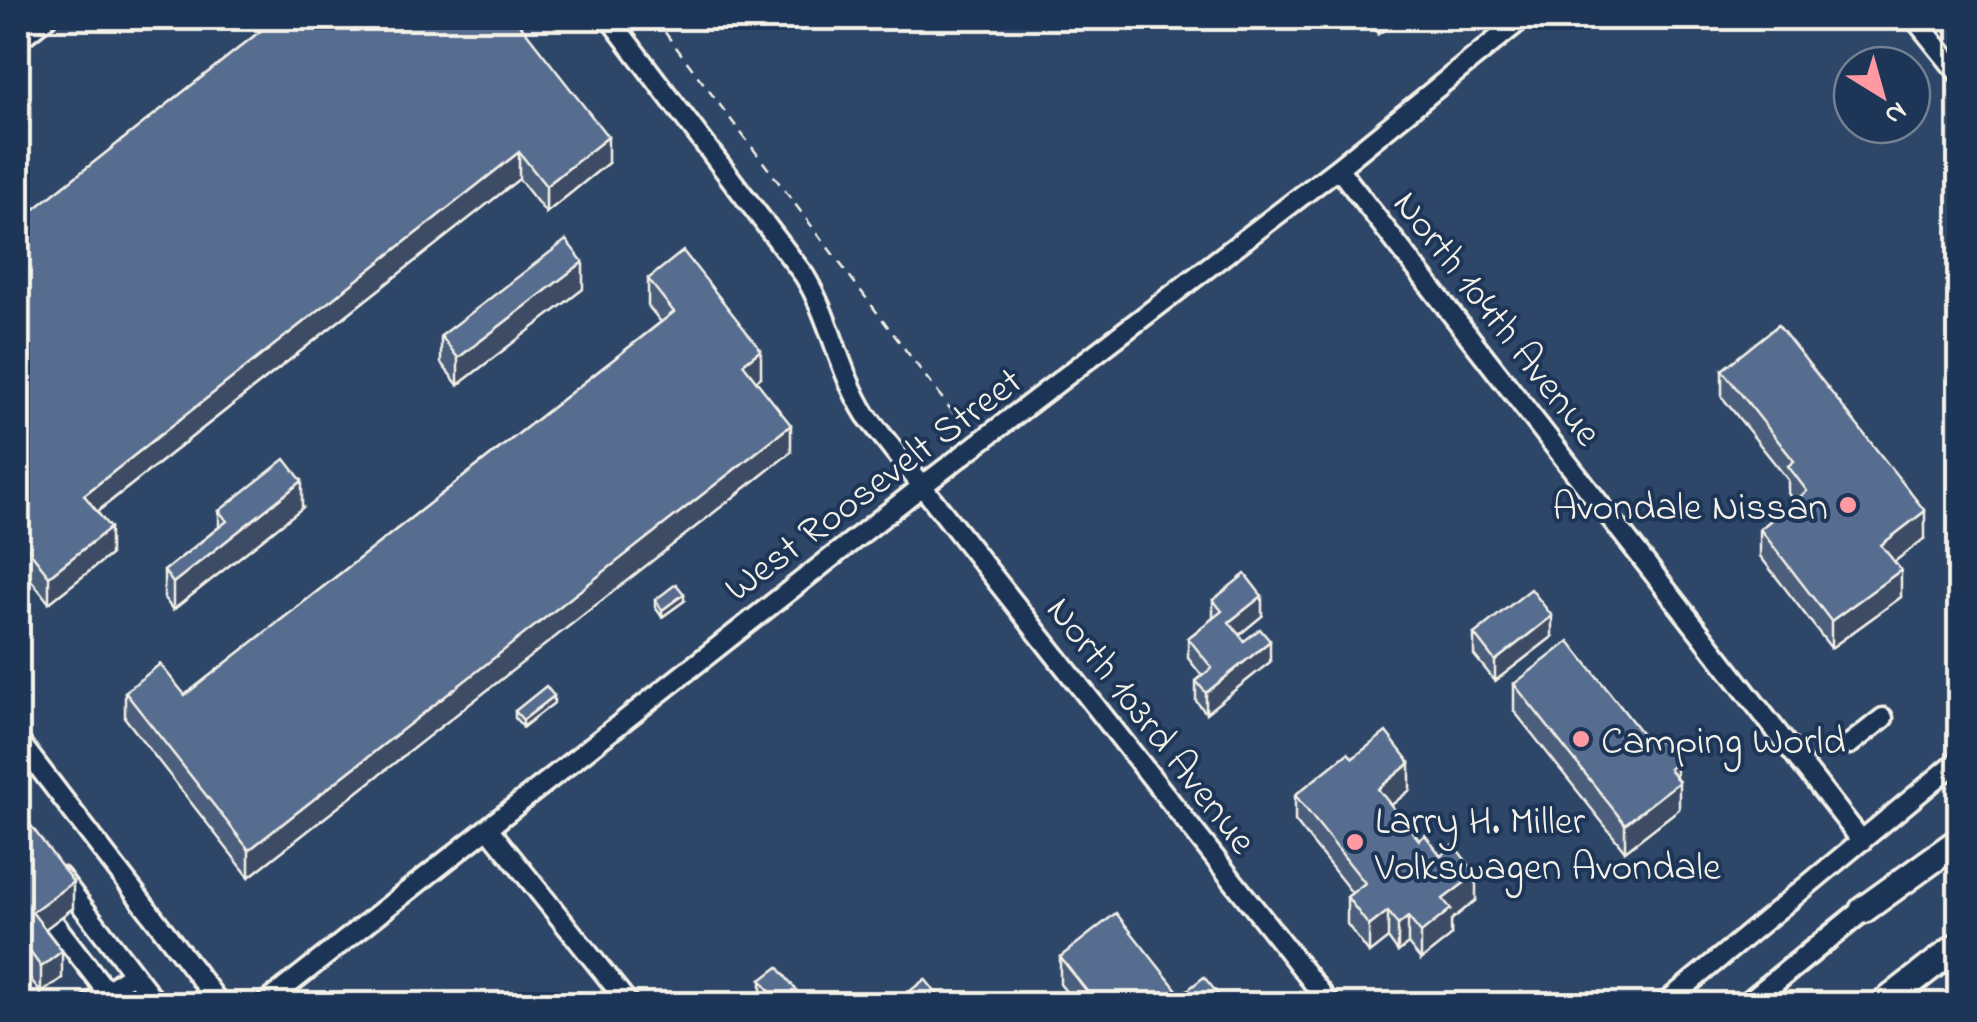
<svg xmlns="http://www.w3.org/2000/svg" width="1977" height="1022" font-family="'Indie Flower',sans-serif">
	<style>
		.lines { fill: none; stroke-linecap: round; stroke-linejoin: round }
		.minor-casing { stroke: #f4f1e8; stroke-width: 25 }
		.major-casing { stroke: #f4f1e8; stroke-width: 28 }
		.highway-casing { stroke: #f4f1e8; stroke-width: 32 }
		.path { stroke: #f4f1e8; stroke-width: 2.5; stroke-dasharray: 10 8; stroke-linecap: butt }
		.minor { stroke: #1d3557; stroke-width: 18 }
		.major { stroke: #1d3557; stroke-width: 20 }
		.highway { stroke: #1d3557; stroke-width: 25 }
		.wall { fill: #4b5e7c; stroke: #f4f1e8; stroke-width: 2.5 }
		.shaded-wall { fill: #3d4c65; stroke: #f4f1e8; stroke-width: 2.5 }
		.building { fill: #576d90; stroke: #f4f1e8; stroke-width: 2.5 }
		.poi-dot { fill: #ff9aa2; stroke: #1d3557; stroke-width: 4 }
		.labels { text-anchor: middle; stroke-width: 8; stroke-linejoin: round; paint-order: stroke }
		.street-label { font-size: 40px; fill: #f4f1e8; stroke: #1d3557 }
		.poi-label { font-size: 40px; fill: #f4f1e8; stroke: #1d3557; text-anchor: start }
	</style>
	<rect width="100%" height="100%" fill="#2e4668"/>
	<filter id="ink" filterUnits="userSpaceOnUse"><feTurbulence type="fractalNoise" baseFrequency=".01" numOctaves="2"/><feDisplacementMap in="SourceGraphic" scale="20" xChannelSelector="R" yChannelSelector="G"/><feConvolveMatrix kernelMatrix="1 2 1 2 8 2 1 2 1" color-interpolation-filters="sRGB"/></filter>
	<g filter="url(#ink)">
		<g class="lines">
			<!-- minor casing -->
			<g class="minor-casing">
				<path id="minor" d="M609 18 804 275C831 319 838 370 866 415L1330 1004
					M1914 18 1960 75
					M18 40 46 18
					M1338 168 1862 841
					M18 740 220 1004
					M1850 744 1883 718
					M488 828 629 1004
					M60 877 157 1004
					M54 923 107 992
					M90 1004 133 973
					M264 1004 921 487 1338 168 1523 18
					M1664 1004 1960 759"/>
			</g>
			<!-- major casing -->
			<g class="major-casing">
				<path id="major" d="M1747 1004 1874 901"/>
			</g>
			<!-- highway casing -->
			<g class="highway-casing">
				<path id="highway" d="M1863 910 1960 840
					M1883 1004 1960 944"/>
			</g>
			<!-- path -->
			<path class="path" d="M654 18 967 431"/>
			<!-- minor -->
			<use href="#minor" class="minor"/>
			<!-- major -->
			<use href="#major" class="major"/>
			<!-- highway -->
			<use href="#highway" class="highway"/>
		</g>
		<!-- wall -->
		<path class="wall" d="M277 18 608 163 546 213 519 179 97 512 110 555 49 603 18 563V222Z
			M1371 18H1401L1378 34 1371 24Z
			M648 279 761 377 756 381 791 452 249 877 125 718V692L185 695 661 322 648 306Z
			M583 289 458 385 441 363V336Z
			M1722 370 1925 538 1894 562 1901 597 1831 648 1760 556V529L1794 502 1788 493V480L1722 397Z
			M302 508 173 610 164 598V571L219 527V511Z
			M655 600 684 601 662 617 655 607Z
			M1213 600 1262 616 1239 635 1244 641 1270 662 1206 713 1196 701V681L1202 676 1188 658V638L1213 618Z
			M1474 634 1552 637 1495 681 1474 655Z
			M1514 684 1676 779 1679 809 1625 851 1514 711Z
			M554 703 523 727 515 718V711Z
			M1353 758 1410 790 1391 805 1419 840 1476 900 1451 920V936L1421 960 1408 944 1398 952 1388 938 1369 953 1347 924V897L1352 893 1295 821V795Z
			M18 826 73 908 45 929 62 978 41 993 18 962Z
			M1060 957 1181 995 1226 1004H1076L1060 984Z
			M761 980 807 1004H756L761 999Z"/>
		<!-- shaded-wall -->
		<path class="shaded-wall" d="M1391 18H1401L1378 34V27Z
			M608 137V163L546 213V186Z
			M519 152V179L84 522V495Z
			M583 262V289L458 385V358Z
			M761 350V377L743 391V364Z
			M791 425V452L249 877V850Z
			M302 481V508L173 610V583Z
			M1925 511V538L1881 572V545Z
			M110 528V555L49 603V576Z
			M1901 570V597L1831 648V621Z
			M684 594V601L662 617V610Z
			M1262 596V616L1229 643V622Z
			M1552 616V637L1495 681V661Z
			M1270 641V662L1206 713V693Z
			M554 696V703L523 727V720Z
			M1410 763V790L1378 816V789Z
			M1676 763V784L1679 782V809L1625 851V824L1669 769Z
			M1476 874V900L1451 920V936L1421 960V933L1443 899Z
			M73 882V908L32 939V912Z
			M1388 911V938L1369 953V926Z
			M1408 917V944L1398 952V925Z
			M62 951V978L41 993V967Z"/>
		<!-- building -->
		<path class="building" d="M277 18H515L608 137 546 186 519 152 84 495 110 528 49 576 18 536V222Z
			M1371 18H1391L1378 27Z
			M566 240 583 262 458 358 441 336Z
			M683 251 761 350 743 364 791 425 249 850 125 692 160 664 185 695 674 312 648 279Z
			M1778 325 1925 511 1881 545 1901 570 1831 621 1760 529 1807 491 1788 466 1794 461 1722 370Z
			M285 459 302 481 173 583 164 571 227 521 219 511Z
			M1245 574 1262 596 1229 622 1244 641 1260 629 1270 641 1206 693 1196 681 1212 668 1188 638 1222 611 1213 600Z
			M676 584 684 594 662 610 655 600Z
			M1531 589 1552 616 1495 661 1474 634Z
			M1569 641 1651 745 1658 740 1676 763 1669 769 1679 782 1625 824 1514 684Z
			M546 686 554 696 523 720 515 711Z
			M1386 732 1410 763 1378 789 1419 840 1425 835 1441 856 1454 845 1476 874 1443 899 1451 909 1421 933 1408 917 1398 925 1388 911 1369 926 1347 897 1365 883 1295 795 1348 753 1353 758Z
			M26 819 73 882 32 912 62 951 41 967 18 935V826Z
			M1116 913 1181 995 1204 977 1226 1004H1097L1060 957Z
			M778 967 807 1004H758L756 1003 770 992 761 980Z
			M925 979 945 1004H894Z"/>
	</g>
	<!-- markers -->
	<g class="poi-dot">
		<circle cx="1848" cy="505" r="10"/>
		<circle cx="1581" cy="739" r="10"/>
		<circle cx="1355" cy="842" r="10"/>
	</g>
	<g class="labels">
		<!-- street labels -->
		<g class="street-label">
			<text transform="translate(1499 317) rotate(52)" y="14">North 104th Avenue</text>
			<text transform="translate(872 483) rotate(-37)" y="14">West Roosevelt Street</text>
			<text transform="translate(1153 724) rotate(52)" y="14">North 103rd Avenue</text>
		</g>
		<!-- poi labels -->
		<g class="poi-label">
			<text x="1828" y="519" text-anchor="end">Avondale Nissan</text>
			<text x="1601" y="753">Camping World</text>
			<text x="1375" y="833">Larry H. Miller<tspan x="1375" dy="46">Volkswagen Avondale</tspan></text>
		</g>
	</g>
	<!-- margin -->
	<rect width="1977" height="1022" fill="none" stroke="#1d3557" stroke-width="60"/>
	<rect x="30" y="30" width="1917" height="962" fill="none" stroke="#f4f1e8" stroke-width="4" filter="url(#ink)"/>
	<!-- north arrow -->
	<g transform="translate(1882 95) rotate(143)"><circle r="48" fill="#1d3557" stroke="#738091" stroke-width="2.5"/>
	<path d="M0-8L18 38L0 25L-18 38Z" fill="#ff9aa2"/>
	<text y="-15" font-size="28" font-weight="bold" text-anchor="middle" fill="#f4f1e8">N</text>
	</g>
</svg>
